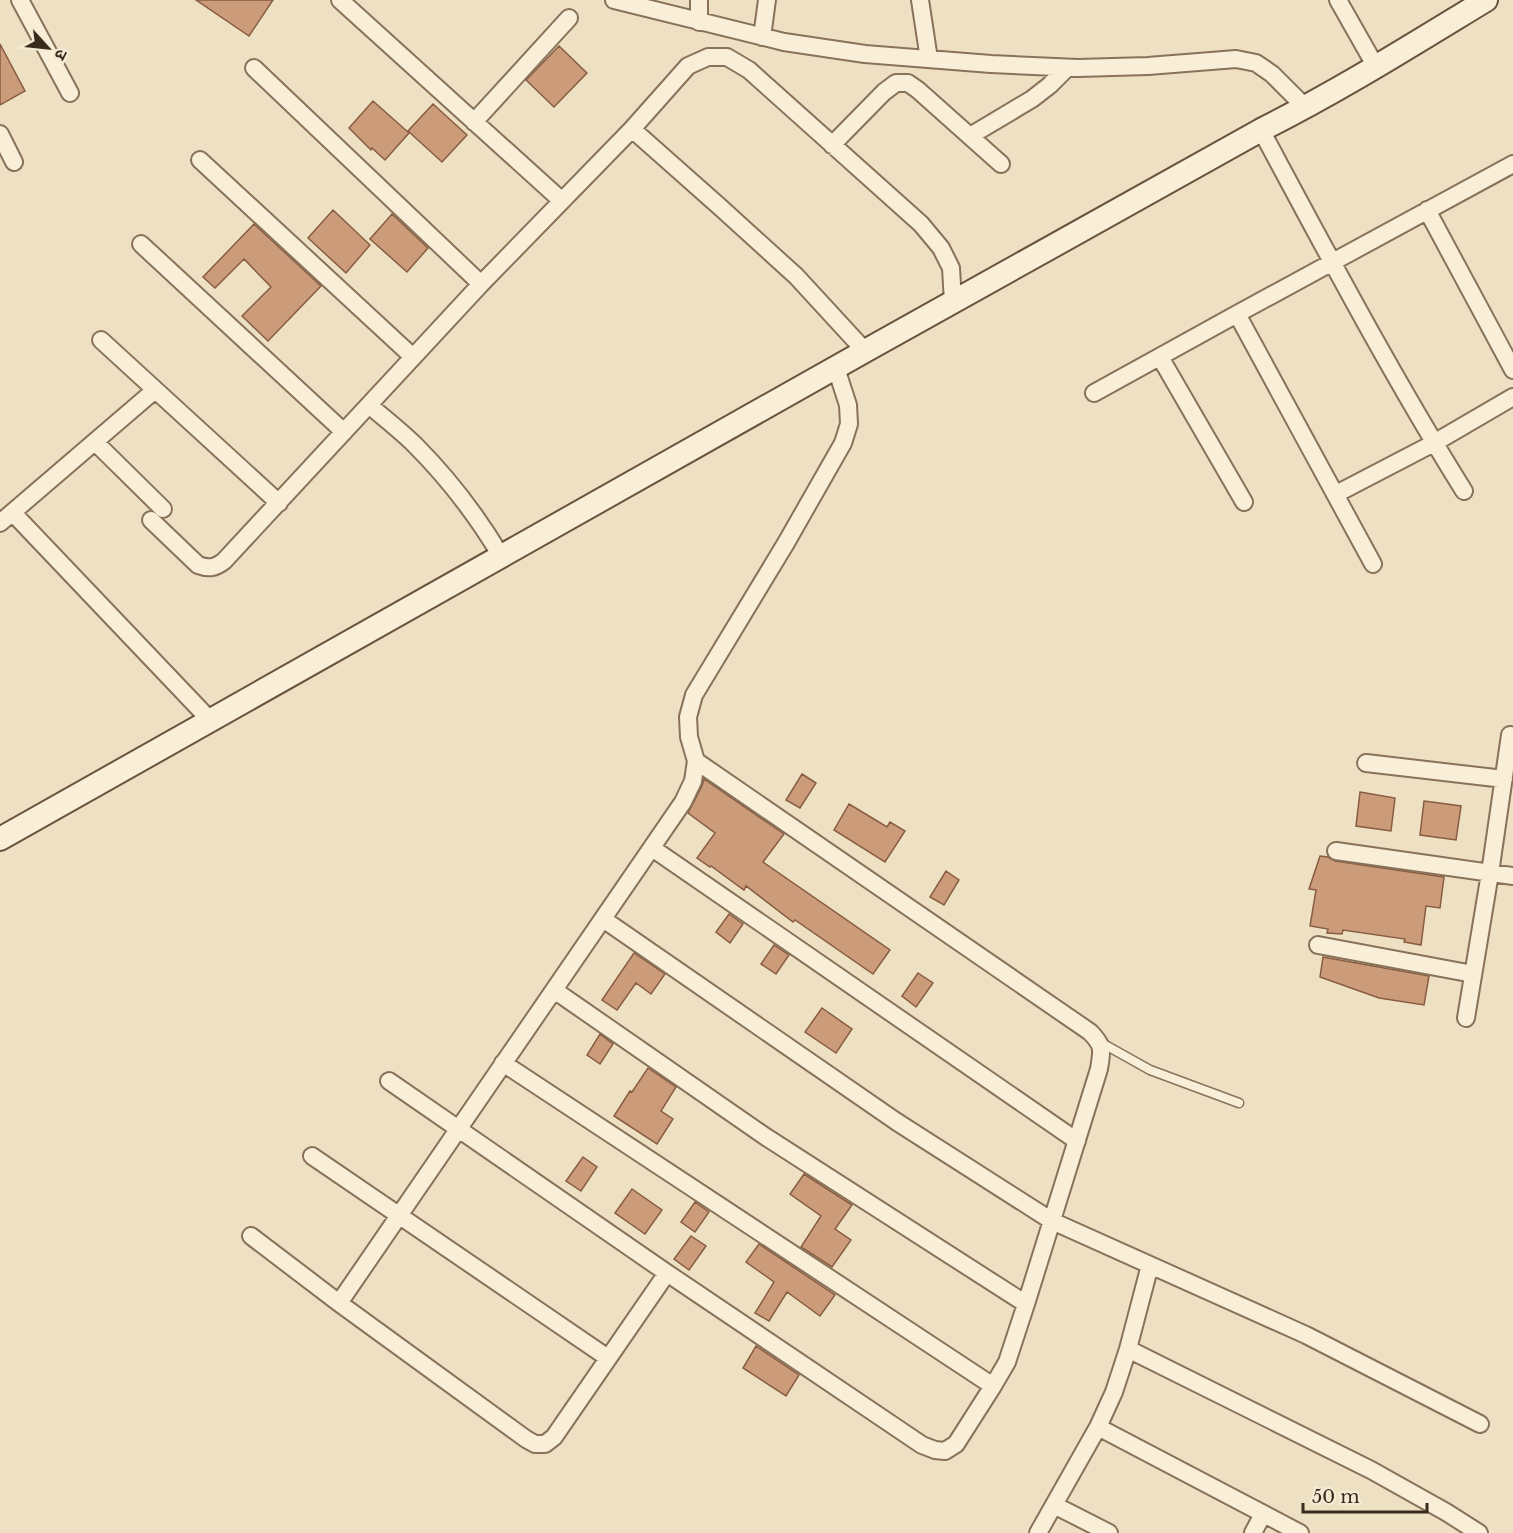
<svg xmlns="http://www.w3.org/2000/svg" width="1513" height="1533" font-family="'Libre Baskerville','Noto Sans Devanagari',serif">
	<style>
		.building { fill: #cc9b7a; stroke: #875c40; stroke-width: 1.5 }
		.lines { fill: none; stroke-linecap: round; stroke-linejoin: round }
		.lane-casing { stroke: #88725a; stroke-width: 11 }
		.street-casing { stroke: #88725a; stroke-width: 20 }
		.secondary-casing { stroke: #6a533d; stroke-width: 26 }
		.lane { stroke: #f9eed7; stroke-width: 8 }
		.street { stroke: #f9eed7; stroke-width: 16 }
		.secondary { stroke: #f9eed7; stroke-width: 22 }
	</style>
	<rect width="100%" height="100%" fill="#eee1c3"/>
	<!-- building -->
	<path class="building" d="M196 0H273L249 36Z
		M0 44 25 91 0 105Z
		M559 46 587 73 554 107 526 80Z
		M373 101 409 133 385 160 372 148 371 150 349 128Z
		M433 104 467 135 442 162 408 131Z
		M333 210 370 245 346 273 308 238Z
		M392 214 428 248 407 272 370 239Z
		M254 224 321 286 268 341 242 316 271 287 244 259 215 288 203 277Z
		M802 774 816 783 800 808 786 800Z
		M704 779 784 834 763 862 890 950 873 974 795 920 793 922 746 886 744 890 711 866 710 867 697 858 715 833 688 813 702 786Z
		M1360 792 1395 798 1391 831 1356 826Z
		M1424 801 1461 806 1456 840 1420 835Z
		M849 804 887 827 890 822 905 831 885 862 834 830Z
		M1320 856 1328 857 1335 861 1444 877 1440 908 1426 906 1421 945 1404 942 1405 939 1343 930 1342 934 1327 933 1328 929 1310 926 1316 890 1309 889Z
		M946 871 959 880 944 905 930 897Z
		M729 914 743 924 730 943 716 932Z
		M774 945 789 955 776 974 761 964Z
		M634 953 665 974 651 994 636 983 617 1010 602 1000Z
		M1323 957 1429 976 1424 1005 1379 998 1320 977Z
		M918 973 933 983 916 1007 902 996Z
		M822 1008 852 1029 836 1053 805 1032Z
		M600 1034 613 1044 600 1064 587 1055Z
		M648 1068 676 1087 661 1111 673 1119 657 1144 614 1116 630 1091 632 1092Z
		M583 1157 597 1167 581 1191 566 1181Z
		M804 1174 852 1205 835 1229 851 1240 832 1267 801 1247 821 1216 790 1194Z
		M632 1189 662 1210 645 1234 615 1213Z
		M695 1202 709 1212 695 1232 681 1222Z
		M691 1236 706 1246 689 1270 674 1259Z
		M759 1244 835 1295 820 1316 787 1292 769 1321 755 1313 774 1282 746 1262Z
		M756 1346 799 1375 786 1396 743 1368Z"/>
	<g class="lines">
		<!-- lane casing -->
		<g class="lane-casing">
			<path id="lane" d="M1100 1042 1150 1070 1239 1103"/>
		</g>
		<!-- street casing -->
		<g class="street-casing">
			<path id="street" d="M20 0 70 93
				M340 0 562 201
				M614 0 784 42 865 54 991 64 1078 68 1148 66 1236 59 1256 63 1272 74 1305 107
				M920 0 929 59
				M1338 0 1376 67
				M699 22V0
				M762 37 767 0
				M254 68 481 284
				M474 122 569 18
				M632 129 720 207 796 276 865 351
				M1261 130C1326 251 1391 374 1464 491
				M0 134 14 162
				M970 136 1032 99 1050 85 1067 68
				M832 145 884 92 896 83H908L918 90 1001 164
				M200 160 413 357
				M1427 210 1513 370
				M141 244 344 432
				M1237 314 1373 564
				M101 340 279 503
				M1160 357 1244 502
				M1094 393 1237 314 1513 164
				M369 405C384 418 401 431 415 445 448 478 477 516 501 556
				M95 442 163 509
				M1336 494 1434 443 1513 397
				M13 513 210 720
				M151 520 198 565C209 569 215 568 224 561L481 284 632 129 688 66 708 57H727L749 70 921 224 941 248 951 268 953 302
				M0 523 155 390
				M1366 763 1504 779
				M652 848 1077 1141
				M1336 851 1513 876
				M603 919 897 1122 1052 1221 1306 1335 1480 1424
				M1318 945 1473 974
				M554 990 766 1137 1026 1304
				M1466 1018 1490 873 1510 735
				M503 1063 993 1386
				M389 1081 667 1273 922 1445 935 1450 945 1451 956 1444 993 1386 1007 1362 1026 1304 1099 1069C1102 1050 1104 1046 1090 1032L696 761
				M312 1156 608 1358
				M251 1236 339 1303 526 1439 535 1444H545L554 1437 667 1273
				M339 1303 683 802 693 781 696 761 689 737 688 717 694 695 786 543 843 443 849 424 848 405 836 368
				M1128 1349 1371 1470 1446 1512 1479 1533
				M1098 1427 1300 1533
				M1054 1505 1109 1533
				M1038 1533 1098 1427 1114 1392 1128 1349 1150 1265
				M1253 1533 1263 1514"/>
		</g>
		<!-- secondary casing -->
		<g class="secondary-casing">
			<path id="secondary" d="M0 839 865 351 1261 130C1339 91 1412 45 1486 0"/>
		</g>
		<!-- lane -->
		<use href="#lane" class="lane"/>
		<!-- street -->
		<use href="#street" class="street"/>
		<!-- secondary -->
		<use href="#secondary" class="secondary"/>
	</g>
	<!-- north arrow -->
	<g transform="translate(48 48) rotate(117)" stroke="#f5ebd3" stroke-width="4.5" paint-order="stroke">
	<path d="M0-4.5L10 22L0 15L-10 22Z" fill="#382b1e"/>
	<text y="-9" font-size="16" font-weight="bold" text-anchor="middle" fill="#382b1e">उ</text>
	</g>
	<!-- scale -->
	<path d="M1303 1503v9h124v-9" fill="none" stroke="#382b1e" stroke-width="3"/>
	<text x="1312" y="1503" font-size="18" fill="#382b1e" stroke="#f5ebd3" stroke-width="4.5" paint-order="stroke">50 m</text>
</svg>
